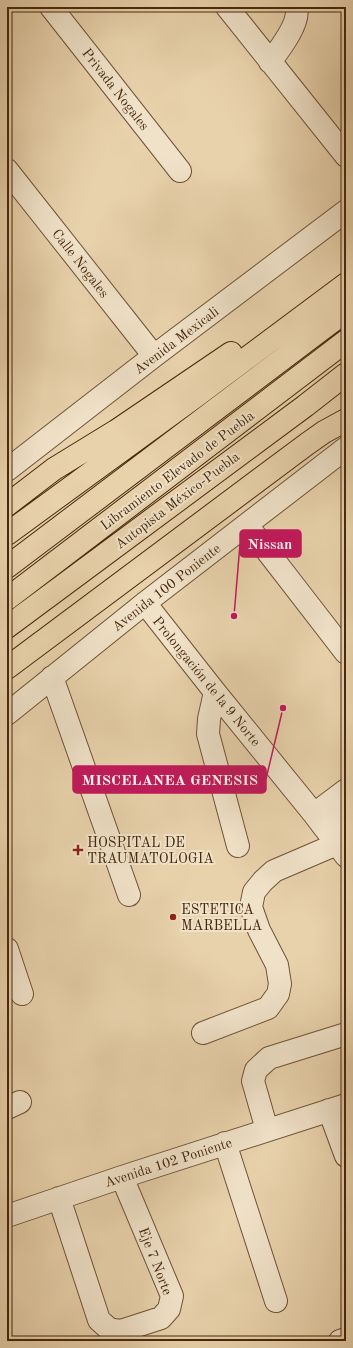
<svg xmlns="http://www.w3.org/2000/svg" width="353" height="1348" font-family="'Old Standard TT',serif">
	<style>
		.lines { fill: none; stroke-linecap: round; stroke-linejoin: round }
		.minor-casing { stroke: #6f5236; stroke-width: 24 }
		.highway-casing { stroke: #47280e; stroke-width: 24 }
		.minor { stroke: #f0e2c9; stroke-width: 22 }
		.highway { stroke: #e8d2ac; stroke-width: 22 }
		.poi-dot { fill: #8f2418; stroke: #f0e2c9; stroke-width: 1.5 }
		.labels { text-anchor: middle; stroke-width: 4; stroke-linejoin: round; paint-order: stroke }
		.street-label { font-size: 14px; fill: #47280e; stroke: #f0e2c9 }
		.poi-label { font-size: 14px; fill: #47280e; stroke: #f0e2c9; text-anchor: start }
		.leader { fill: none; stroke: #c2185b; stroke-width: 1.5 }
		.callout-dot { fill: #c2185b; stroke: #f0e2c9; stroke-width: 1.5 }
		.callout { fill: #c2185b; stroke: #c2185b; stroke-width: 1.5 }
		.callout-label { font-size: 15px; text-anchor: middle; font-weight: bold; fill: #fff }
	</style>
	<rect width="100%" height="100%" fill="#e8d2ac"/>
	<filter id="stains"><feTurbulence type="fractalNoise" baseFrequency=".005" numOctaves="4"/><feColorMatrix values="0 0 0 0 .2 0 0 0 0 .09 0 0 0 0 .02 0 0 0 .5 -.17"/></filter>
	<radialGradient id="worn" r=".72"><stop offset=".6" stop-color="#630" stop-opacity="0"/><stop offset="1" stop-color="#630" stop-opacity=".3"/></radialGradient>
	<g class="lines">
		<!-- minor casing -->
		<g class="minor-casing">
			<path id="minor" d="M51 7 180 171
				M227 7 346 156
				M270 62C279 50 301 22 296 7
				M7 170 154 356
				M7 470 154 356 346 211
				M247 525 346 653
				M145 603 215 692 314 814 346 856
				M52 677 129 895
				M215 692 209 719 208 734 238 846
				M7 714 145 603 346 448
				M314 814 346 790
				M325 828 346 814
				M7 949 22 994
				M203 1033 268 1008 278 994 280 984 277 965 259 930 251 907 254 892 263 881 274 871 337 844 346 838
				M7 1108 20 1102
				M329 1110 346 1156
				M267 1130 253 1081 256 1070 269 1058 346 1034
				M225 1143 276 1301
				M59 1198 99 1320 109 1329 121 1331 161 1318 169 1309 172 1296 122 1177
				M7 1216 122 1177 346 1105
				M340 1341 346 1339"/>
		</g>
		<!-- highway casing -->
		<g class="highway-casing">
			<path id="highway" d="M7 505 54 469 116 431 231 353
				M7 534 196 396 346 284
				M7 567 346 311
				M7 599 346 341
				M7 627 305 406 346 374
				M7 668 307 444 324 432 346 420"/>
		</g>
		<!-- minor -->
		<use href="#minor" class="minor"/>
		<!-- highway -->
		<use href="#highway" class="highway"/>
	</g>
	<!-- markers -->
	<g class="poi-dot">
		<path d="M76 844h4v4h4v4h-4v4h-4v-4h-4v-4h4z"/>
		<circle cx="173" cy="917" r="4"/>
	</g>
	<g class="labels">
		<!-- street labels -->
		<g class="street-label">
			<text transform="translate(116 89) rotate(52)" y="5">Privada Nogales</text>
			<text transform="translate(81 263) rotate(52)" y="5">Calle Nogales</text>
			<text transform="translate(176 340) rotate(-37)" y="5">Avenida Mexicali</text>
			<text transform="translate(177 470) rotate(-37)" y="5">Libramiento Elevado de Puebla</text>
			<text transform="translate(177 500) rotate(-37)" y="5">Autopista México-Puebla</text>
			<text transform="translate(166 587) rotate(-38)" y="5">Avenida 100 Poniente</text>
			<text transform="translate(207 681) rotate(51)" y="5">Prolongación de la 9 Norte</text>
			<text transform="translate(168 1162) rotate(-18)" y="5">Avenida 102 Poniente</text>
			<text transform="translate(156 1261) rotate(69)" y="5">Eje 7 Norte</text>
		</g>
		<!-- poi labels -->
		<g class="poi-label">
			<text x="87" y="847">HOSPITAL DE<tspan x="87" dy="16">TRAUMATOLOGIA</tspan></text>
			<text x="181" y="914">ESTETICA<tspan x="181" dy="16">MARBELLA</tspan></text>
		</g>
	</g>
	<!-- callouts -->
	<path class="leader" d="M234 616L240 544M283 708L266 779"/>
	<g class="callout-dot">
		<circle cx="234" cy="616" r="4"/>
		<circle cx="283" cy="708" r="4"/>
	</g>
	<g class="callout">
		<rect x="240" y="530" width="61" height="27" rx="4"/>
		<rect x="73" y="766" width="193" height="27" rx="4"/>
	</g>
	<g class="callout-label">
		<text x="270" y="549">Nissan</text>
		<text x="170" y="785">MISCELANEA GENESIS</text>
	</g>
	<!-- margin -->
	<rect width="353" height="1348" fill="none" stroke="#e8d2ac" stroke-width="24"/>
	<rect x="8" y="8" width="337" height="1332" fill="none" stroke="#47280e" stroke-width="2"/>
	<rect x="12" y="12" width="329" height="1324" fill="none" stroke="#47280e"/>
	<rect width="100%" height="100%" filter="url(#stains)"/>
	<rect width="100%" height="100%" fill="url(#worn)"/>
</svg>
